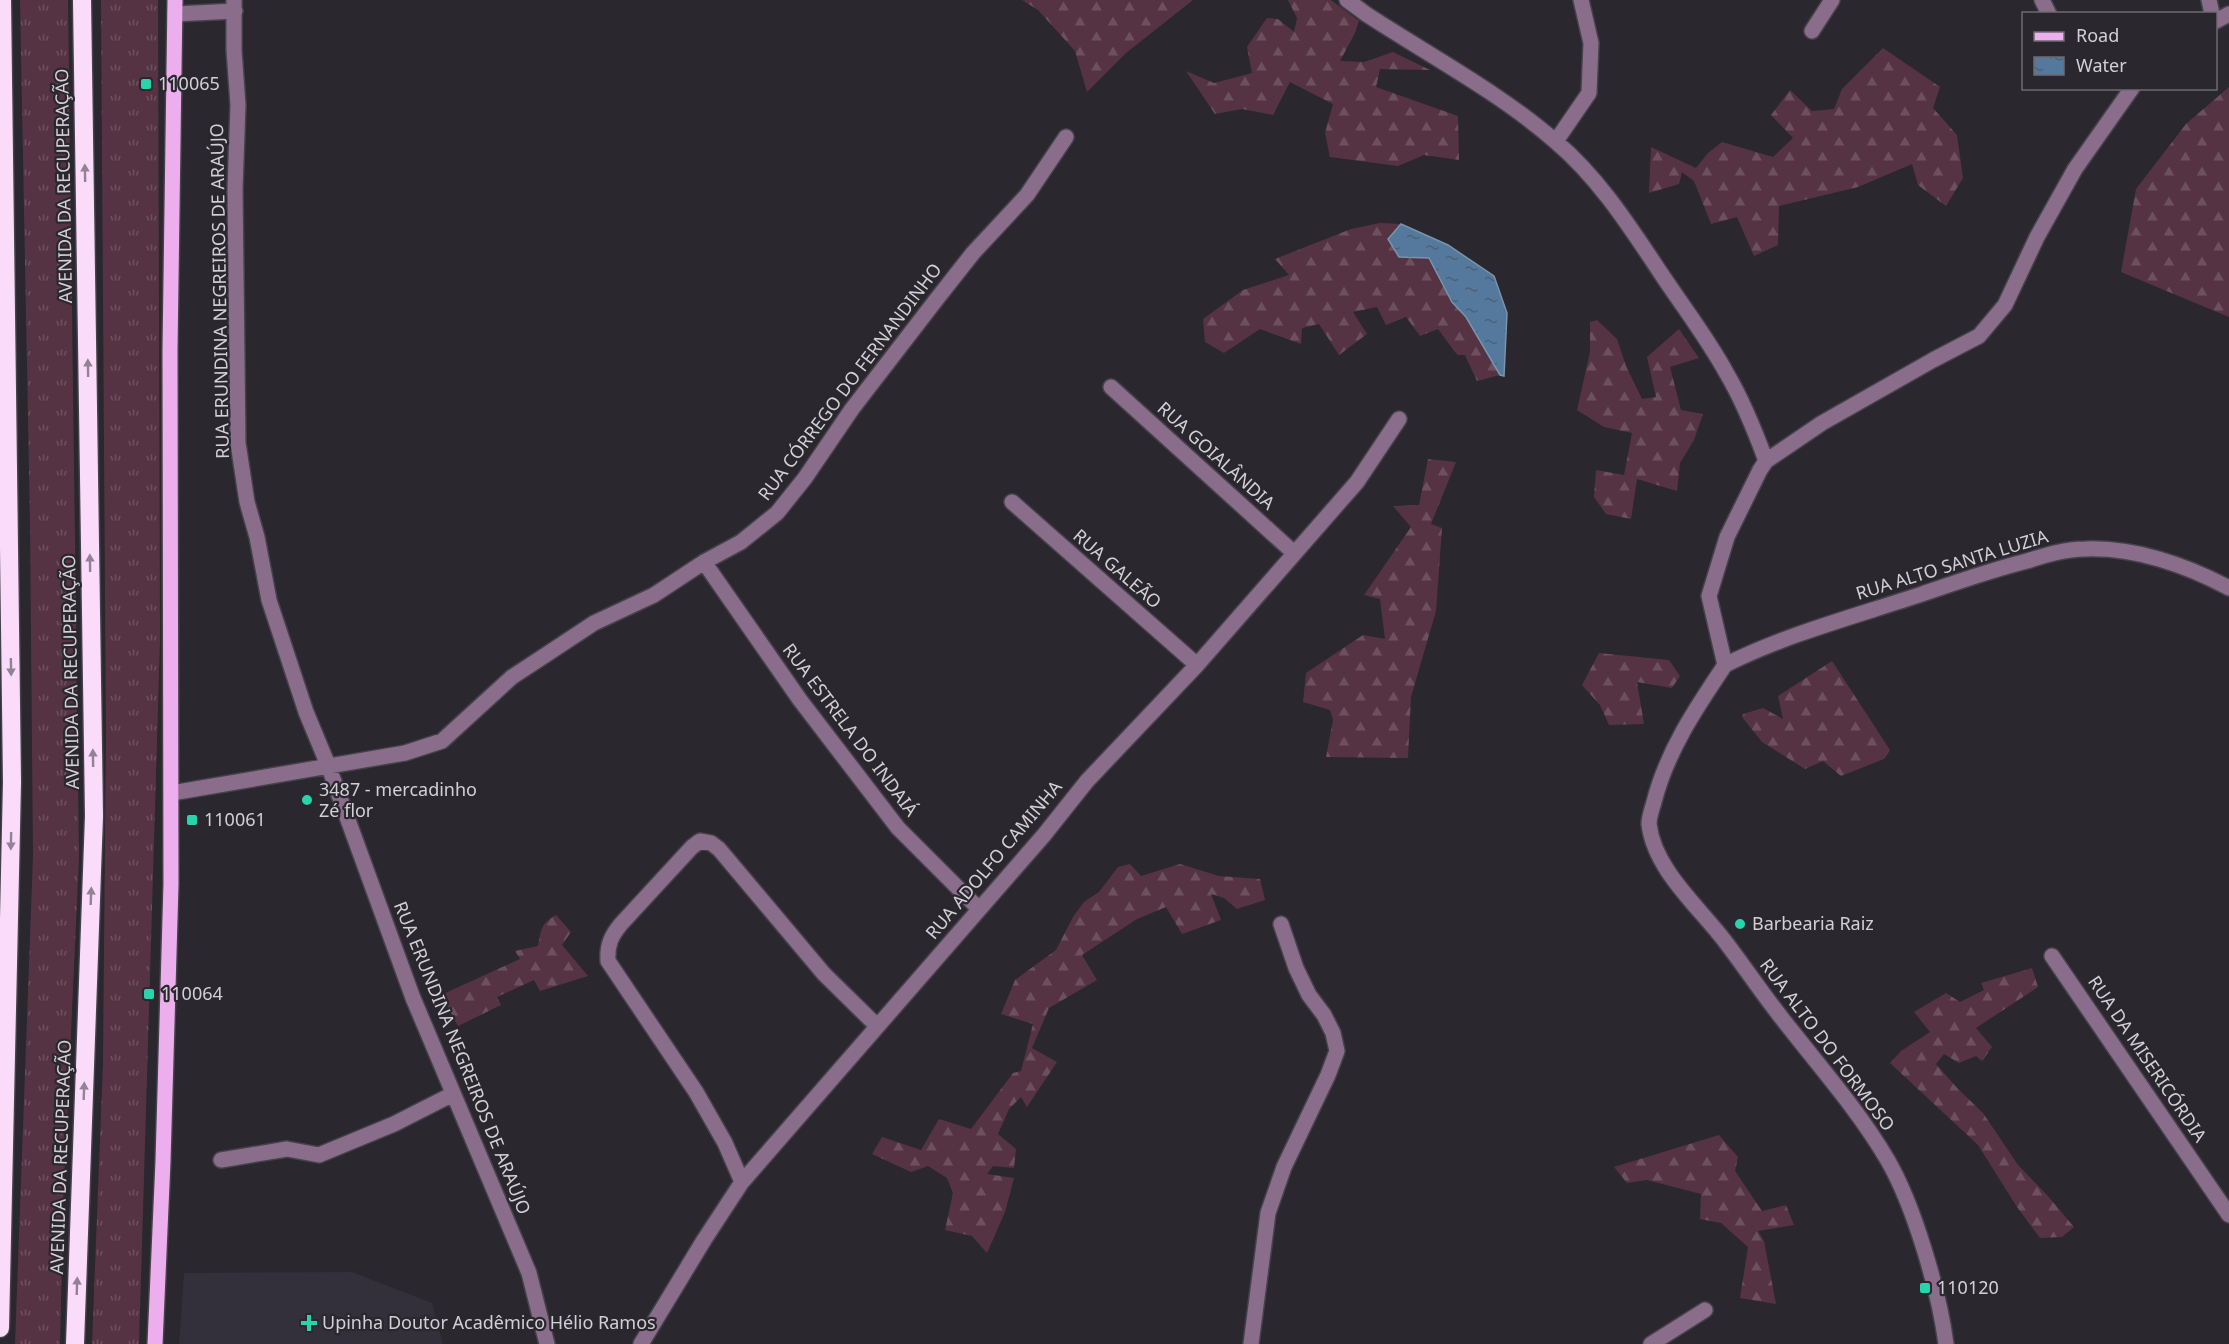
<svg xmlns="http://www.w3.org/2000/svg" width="2229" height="1344" font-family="'Noto Sans',sans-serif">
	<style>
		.built { fill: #332f3b }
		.grass { fill: url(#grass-tufts) }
		.forest { fill: url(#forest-firs) }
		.water { fill: url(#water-ripples); stroke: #7a93ae; stroke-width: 1.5 }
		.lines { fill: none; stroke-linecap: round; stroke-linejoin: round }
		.minor-casing { stroke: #454249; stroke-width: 18 }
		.major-casing { stroke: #454249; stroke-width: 18 }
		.highway-casing { stroke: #454249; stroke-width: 21 }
		.minor { stroke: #8a6c8b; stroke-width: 15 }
		.major { stroke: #edaeee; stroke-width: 15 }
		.highway { stroke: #fadcfa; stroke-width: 18 }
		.oneway { fill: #928294 }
		.poi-dot { fill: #27d5ad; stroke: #2a272e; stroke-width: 2 }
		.labels { text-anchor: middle; stroke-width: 4.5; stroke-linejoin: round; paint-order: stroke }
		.poi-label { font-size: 18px; fill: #d2d0d5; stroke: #2a272e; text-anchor: start }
		.street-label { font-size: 18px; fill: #d2d0d5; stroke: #2a272e }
	</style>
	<defs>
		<pattern id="grass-tufts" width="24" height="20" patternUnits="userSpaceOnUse" patternTransform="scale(1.5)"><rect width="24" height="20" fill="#563343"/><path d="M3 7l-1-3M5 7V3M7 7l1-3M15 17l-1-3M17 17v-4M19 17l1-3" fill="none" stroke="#6d505d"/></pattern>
		<pattern id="forest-firs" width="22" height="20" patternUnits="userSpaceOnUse" patternTransform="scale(1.5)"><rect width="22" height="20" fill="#563343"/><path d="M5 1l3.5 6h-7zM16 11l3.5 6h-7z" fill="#6d505d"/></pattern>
		<pattern id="water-ripples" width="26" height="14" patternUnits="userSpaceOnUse" patternTransform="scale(1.5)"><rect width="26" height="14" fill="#55799d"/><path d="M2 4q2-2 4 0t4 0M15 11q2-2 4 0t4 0" fill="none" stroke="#4c6178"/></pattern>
	</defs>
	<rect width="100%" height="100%" fill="#2a272e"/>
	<!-- built -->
	<path class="built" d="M352 1272 432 1303 443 1344H179L184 1273Z"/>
	<!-- grass -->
	<path class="grass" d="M20 0H68L79 858 63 1206 60 1344H15L33 856 30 522Z
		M101 0H158L160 640 139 1344H92L103 1063 106 736Z"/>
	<!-- forest -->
	<path class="forest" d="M1022 0H1193L1126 53 1087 92 1075 51 1038 10Z
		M1288 0H1331L1359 21 1355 33 1340 61 1364 62 1393 52 1430 70 1380 69 1376 87 1458 116 1459 160 1424 155 1398 166 1330 157 1325 133 1333 104 1290 82 1273 115 1242 109 1215 114 1186 71 1214 83 1252 73 1247 47 1267 18 1278 19 1294 32 1297 18Z
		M1883 48 1940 87 1933 108 1957 135 1963 178 1946 206 1918 185 1912 164 1858 187 1779 206 1778 245 1754 256 1737 217 1711 224 1694 181 1682 172 1679 184 1649 193 1651 147 1696 168 1708 153 1722 142 1773 157 1793 138 1771 115 1790 90 1812 111 1834 109 1842 89Z
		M2229 87V317L2121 272 2136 189 2186 124Z
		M1380 223 1401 224 1388 239 1399 256 1429 258 1452 302 1466 317 1500 375 1477 381 1465 355H1458L1455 352 1438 329 1420 336 1406 317 1386 325 1377 307 1353 312 1367 334 1339 355 1319 324 1302 328 1301 344 1260 329 1224 353 1205 342 1203 319 1243 290 1289 275 1275 259 1351 229Z
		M1597 320 1617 339 1626 366 1642 399 1656 397 1647 357 1679 329 1699 358 1670 367 1681 410 1703 414 1694 440 1680 463 1677 491 1637 479 1631 519 1606 514 1594 497 1596 470 1624 475 1632 433 1604 427 1577 410 1590 352V322Z
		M1428 459 1456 462 1431 524 1442 528 1436 611 1411 697 1408 758 1326 757 1333 720 1330 710 1303 702 1306 673 1363 635 1385 639 1380 599 1364 595 1411 527 1393 506 1419 505Z
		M1599 653 1669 660 1680 676 1672 688 1637 682 1644 724 1609 725 1600 705 1582 685Z
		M1832 661 1890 750 1884 759 1841 776 1823 761 1805 769 1762 742 1742 717 1743 714 1763 708 1783 719 1778 696Z
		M1130 864 1141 876 1180 864 1219 876 1260 879 1265 900 1237 909 1224 898 1211 894 1221 920 1182 934 1166 907 1137 919 1082 955 1097 980 1049 1008 1032 1048 1057 1062 1027 1107 1021 1097 1009 1109 998 1134 1016 1149 1014 1168 993 1166 987 1174 1014 1178 1005 1212 987 1253 972 1236 945 1230 953 1193 947 1178 928 1166 911 1172 872 1154 882 1137 921 1150 939 1119 971 1129 1013 1073 1021 1071 1033 1024 1001 1014 1015 980 1056 950 1073 917 1084 902 1099 892 1118 867Z
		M556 915 571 932 562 945 588 976 540 991 534 980 497 997 501 1005 458 1026 441 995 520 959 515 951 538 946C541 930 541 923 556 915Z
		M2032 968 2038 987 1976 1028 1992 1047 1982 1061 1976 1056 1959 1063 1944 1054 1936 1064 1958 1089 1983 1113 2018 1165 2047 1195 2074 1227 2062 1237 2040 1238 2017 1207 1978 1145 1890 1063 1901 1051 1930 1032 1914 1012 1946 993 1960 1002 1984 990 1981 983Z
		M1719 1135 1738 1157 1735 1171 1762 1211 1786 1205 1794 1225 1758 1231 1764 1241 1776 1304 1740 1298 1748 1247 1721 1223 1700 1219 1701 1194 1647 1180 1627 1183 1614 1167Z"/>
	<!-- water -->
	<path class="water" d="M1401 224 1448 245 1494 276 1507 313 1504 376 1500 375 1466 317 1452 302 1429 258 1399 257 1388 239Z"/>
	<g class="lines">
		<!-- minor casing -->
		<g class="minor-casing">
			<path id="minor" d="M234 0V50L238 105 235 189 238 443 247 502 257 537 269 600 306 712 328 765 413 998 529 1273 547 1344
				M1347 0 1366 14C1427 54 1500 93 1555 141 1599 178 1630 227 1662 275 1684 308 1708 339 1727 374 1743 401 1755 431 1766 461
				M2042 0 2049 14
				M2209 0 2212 14
				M175 14 235 11
				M2216 21 2229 14
				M1812 31 1832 0
				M1556 141 1589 93 1591 43 1581 0
				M1111 387 1294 553
				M1012 502 1197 665
				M704 562 800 700 898 828 979 909
				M1725 665C1787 634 1856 616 1922 594 1957 582 1991 570 2027 561 2046 555 2065 549 2085 549 2134 547 2186 565 2229 588
				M172 793 405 753 442 741 512 677 538 660 594 623 654 595 704 562 741 542 777 513 805 478 852 409 936 300 973 253 1027 195 1066 137
				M2052 956 2229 1215
				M221 1160 287 1149 319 1155 394 1124 453 1094
				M742 1182 725 1143 696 1092 608 961C607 945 611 936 621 924L692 847 700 841 711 843 719 849 824 974 877 1026
				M641 1344 704 1240 742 1182 1044 835 1087 781 1197 665 1357 482 1399 419
				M1251 1344 1268 1213 1284 1167 1328 1075 1337 1051 1333 1033 1324 1015 1309 995 1296 968 1281 924
				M1651 1344 1705 1310
				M1946 1344C1939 1291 1914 1205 1887 1159 1860 1113 1825 1073 1792 1031 1768 1002 1747 970 1724 940 1698 906 1654 869 1649 824 1649 817 1652 809 1654 802 1667 751 1696 708 1725 665L1709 596 1727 537 1760 470 1766 461 1822 423 1933 360 1979 336 2005 305 2037 237 2075 169 2132 88"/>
		</g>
		<!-- major casing -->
		<g class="major-casing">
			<path id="major" d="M155 1344 163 1161 171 884 170 351 175 0"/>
		</g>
		<!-- highway casing -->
		<g class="highway-casing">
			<path id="highway" d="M0 1328 12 782 2 0
				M75 1344 94 816 82 0"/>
		</g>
		<!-- minor -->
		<use href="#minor" class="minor"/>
		<!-- major -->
		<use href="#major" class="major"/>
		<!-- highway -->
		<use href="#highway" class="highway"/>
	</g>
	<!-- one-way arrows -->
	<defs><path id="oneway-solid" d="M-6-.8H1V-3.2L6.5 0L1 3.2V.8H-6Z" transform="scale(1.5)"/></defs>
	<g class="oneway">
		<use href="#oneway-solid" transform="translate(85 173) rotate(-91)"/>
		<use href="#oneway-solid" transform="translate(88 368) rotate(-91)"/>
		<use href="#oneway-solid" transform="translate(90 563) rotate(-91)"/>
		<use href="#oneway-solid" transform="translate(11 667) rotate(89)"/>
		<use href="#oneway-solid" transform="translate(93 758) rotate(-91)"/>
		<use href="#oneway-solid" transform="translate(11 841) rotate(91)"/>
		<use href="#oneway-solid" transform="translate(91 896) rotate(-88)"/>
		<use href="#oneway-solid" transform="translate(84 1091) rotate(-88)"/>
		<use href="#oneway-solid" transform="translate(77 1286) rotate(-88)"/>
	</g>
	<!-- markers -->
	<g class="poi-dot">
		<rect x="140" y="78" width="12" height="12" rx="3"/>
		<circle cx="307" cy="800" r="6"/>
		<rect x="186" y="814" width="12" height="12" rx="3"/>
		<circle cx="1740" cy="924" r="6"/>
		<rect x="143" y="988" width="12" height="12" rx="3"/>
		<rect x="1919" y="1282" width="12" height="12" rx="3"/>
		<path d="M306 1314h6v6h6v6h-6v6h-6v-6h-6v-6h6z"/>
	</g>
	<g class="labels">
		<!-- poi labels -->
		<g class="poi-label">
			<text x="158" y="90">110065</text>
			<text x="319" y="796">3487 - mercadinho<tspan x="319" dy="21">Zé flor</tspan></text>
			<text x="204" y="826">110061</text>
			<text x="1752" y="930">Barbearia Raiz</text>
			<text x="161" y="1000">110064</text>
			<text x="1937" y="1294">110120</text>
			<text x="322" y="1329">Upinha Doutor Acadêmico Hélio Ramos</text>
		</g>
		<!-- street labels -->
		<g class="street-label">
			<text transform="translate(64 186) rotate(-91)" y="6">AVENIDA DA RECUPERAÇÃO</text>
			<text transform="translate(220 291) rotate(-91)" y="6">RUA ERUNDINA NEGREIROS DE ARAÚJO</text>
			<text transform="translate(850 382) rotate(-53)" y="6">RUA CÓRREGO DO FERNANDINHO</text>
			<text transform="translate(1216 456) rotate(42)" y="6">RUA GOIALÂNDIA</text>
			<text transform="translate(1952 565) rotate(-17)" y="6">RUA ALTO SANTA LUZIA</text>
			<text transform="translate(1117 569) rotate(41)" y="6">RUA GALEÃO</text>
			<text transform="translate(71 672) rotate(-91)" y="6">AVENIDA DA RECUPERAÇÃO</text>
			<text transform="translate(850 730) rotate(53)" y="6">RUA ESTRELA DO INDAIÁ</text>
			<text transform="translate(994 860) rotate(-50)" y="6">RUA ADOLFO CAMINHA</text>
			<text transform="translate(1827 1045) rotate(53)" y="6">RUA ALTO DO FORMOSO</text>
			<text transform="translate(462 1058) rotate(68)" y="6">RUA ERUNDINA NEGREIROS DE ARAÚJO</text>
			<text transform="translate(2147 1059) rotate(56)" y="6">RUA DA MISERICÓRDIA</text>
			<text transform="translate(61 1157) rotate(-88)" y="6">AVENIDA DA RECUPERAÇÃO</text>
		</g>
	</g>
	<!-- legend -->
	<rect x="2022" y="12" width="195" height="78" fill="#2a272e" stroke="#6d6b71" stroke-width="1.5"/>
	<rect x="2034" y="32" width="30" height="9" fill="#edaeee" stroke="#6d6b71" stroke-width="1.5"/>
	<text x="2076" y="42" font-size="18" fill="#d2d0d5">Road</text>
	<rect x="2034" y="57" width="30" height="18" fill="url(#water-ripples)" stroke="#6d6b71" stroke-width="1.5"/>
	<text x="2076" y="72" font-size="18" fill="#d2d0d5">Water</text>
</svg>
